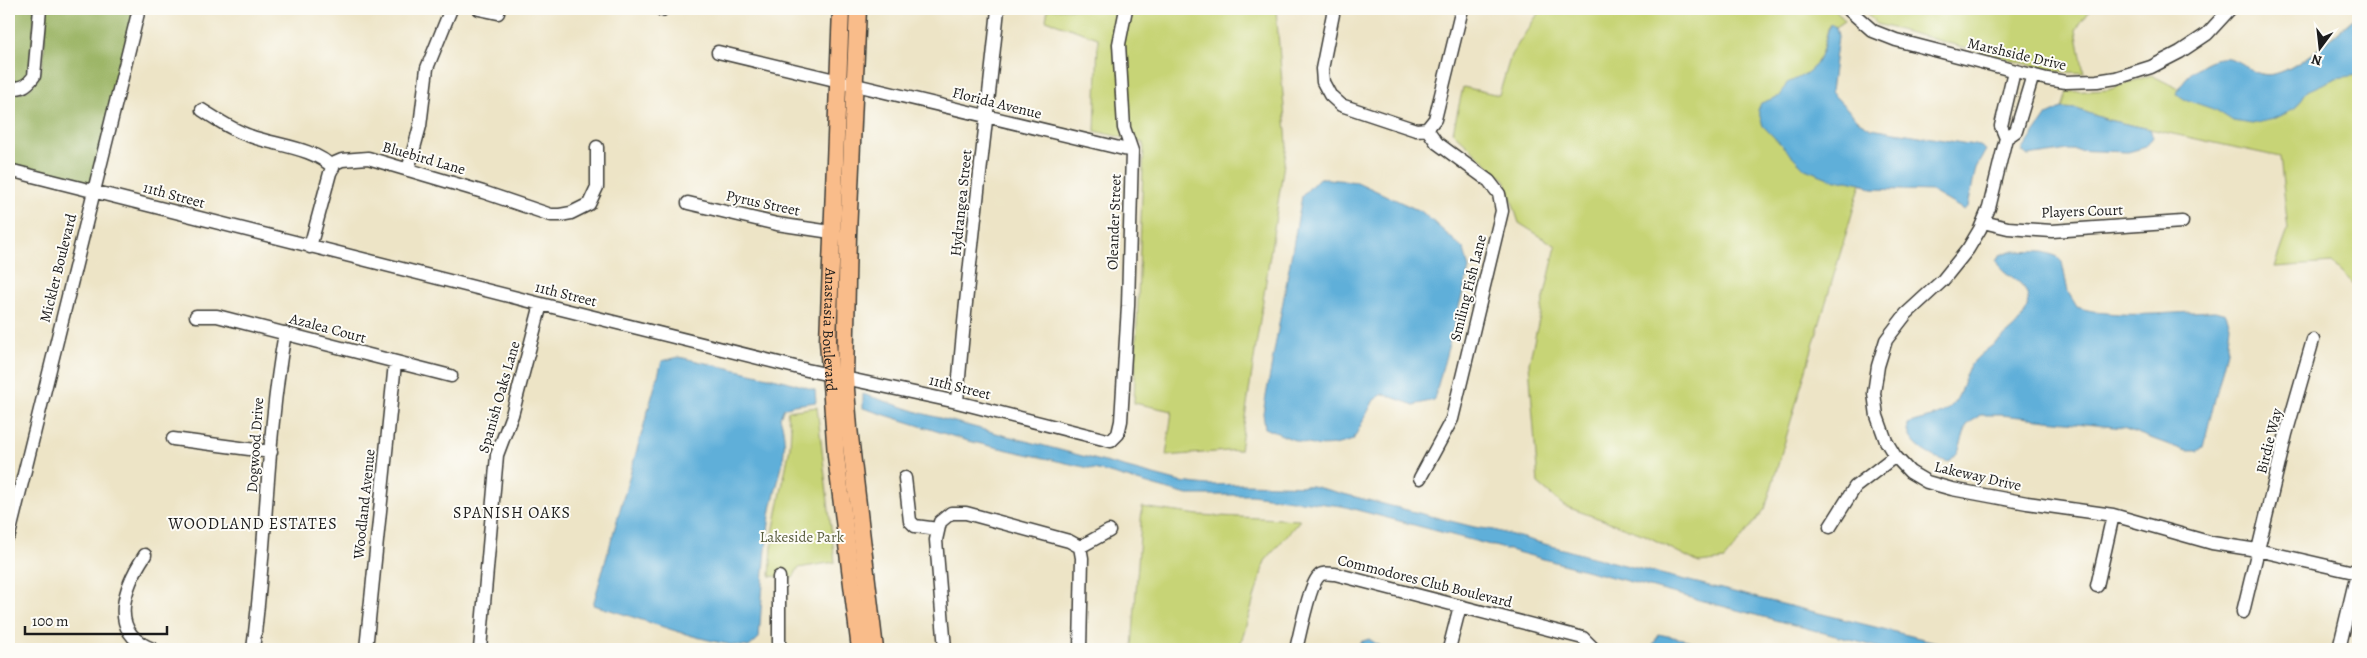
<svg xmlns="http://www.w3.org/2000/svg" width="2367" height="658" font-family="Alegreya,serif">
	<style>
		.green { fill: #c7d476; stroke: #727849 }
		.forest { fill: #9db667; stroke: #5c6942 }
		.water { fill: #5eafd9; stroke: #3d667a }
		.lines { fill: none; stroke-linecap: round; stroke-linejoin: round }
		.minor-casing { stroke: #3b3a36; stroke-width: 15 }
		.major-casing { stroke: #3b3a36; stroke-width: 19 }
		.minor { stroke: #fff; stroke-width: 12 }
		.major { stroke: #f9bc8a; stroke-width: 16 }
		.labels { text-anchor: middle; stroke-width: 4; stroke-linejoin: round; paint-order: stroke }
		.street-label { font-size: 15px; fill: #1c1c1c; stroke: #fdfcf7 }
		.park-label { font-size: 15px; fill: #585c3c; stroke: #fdfcf7 }
		.neighbourhood-label { font-size: 16px; letter-spacing: 1px; fill: #1c1c1c; stroke: #fdfcf7 }
	</style>
	<rect width="100%" height="100%" fill="#fdfcf7"/>
	<filter id="ink" filterUnits="userSpaceOnUse"><feTurbulence type="fractalNoise" baseFrequency=".02" numOctaves="2"/><feDisplacementMap in="SourceGraphic" scale="10" xChannelSelector="R" yChannelSelector="G"/><feConvolveMatrix kernelMatrix="1 2 1 2 8 2 1 2 1" color-interpolation-filters="sRGB"/></filter>
	<filter id="wash" filterUnits="userSpaceOnUse"><feTurbulence type="fractalNoise" baseFrequency=".0096" numOctaves="4" result="noise"/><feDisplacementMap in="SourceGraphic" scale="20" xChannelSelector="R" yChannelSelector="G"/><feGaussianBlur stdDeviation="1.12" result="paint"/><feColorMatrix in="noise" values="0 0 0 0 0 0 0 0 0 0 0 0 0 0 0 0 0 1.4 0 .05"/><feComposite in="paint" operator="in"/></filter>
	<g filter="url(#wash)">
		<rect width="100%" height="100%" fill="#ede4c6"/>
		<!-- green -->
		<path class="green" d="M1048 9H1276L1287 144 1240 450 1166 456 1172 411 1134 403 1144 143 1095 131 1098 38 1046 20Z
			M1541 9H1835L1845 21 1836 27 1829 25 1821 56 1808 74 1861 183 1765 509 1724 560 1699 563 1645 535 1564 506 1538 484 1529 363 1556 246 1519 223 1505 180 1453 132 1463 87 1499 95 1511 55Z
			M1862 9H2093L2087 13 2076 30 2084 73 2053 71 1877 24Z
			M2358 15V288L2332 263 2275 267 2288 230 2280 157 2108 120 2077 109 2062 108 2067 92 2108 90 2151 75 2179 89C2184 83 2189 74 2196 69 2234 39 2246 86 2281 72 2307 62 2336 32 2358 15Z
			M817 407 835 562 798 568 793 578 770 576 773 533 790 447 791 427 787 416 788 411Z
			M1142 507 1198 515 1300 520 1265 561 1239 649H1132Z"/>
		<!-- forest -->
		<path class="forest" d="M9 9H35L30 74 20 83 9 82Z
			M45 9H134L91 185 9 164V93C51 98 44 37 45 9Z"/>
		<!-- water -->
		<path class="water" d="M2358 15V75L2336 78 2307 91 2295 109 2274 119 2252 124 2233 121 2216 110 2184 99 2177 94C2182 76 2208 55 2228 58 2247 62 2255 82 2281 72 2304 64 2339 31 2358 15Z
			M1830 24 1836 27 1838 36 1831 92 1859 121 1871 128 1980 146 1986 150 1976 168 1968 206 1964 210 1931 191 1872 189 1861 183 1847 180 1836 181 1805 169 1763 126 1758 110 1761 103 1780 96 1787 83C1823 68 1819 59 1830 24Z
			M2062 108 2077 109 2108 120 2150 129 2153 137 2146 147 2128 152 2068 150 2028 156 2022 151 2047 115Z
			M1319 178 1357 182 1422 212 1464 249 1469 269 1434 400 1414 405 1383 394 1374 400 1353 440C1317 453 1299 442 1265 428L1263 413 1302 196Z
			M2011 251 2043 252 2056 256 2062 262 2068 292 2077 307C2115 320 2174 312 2215 311L2226 314 2230 325 2227 351 2203 447 2198 451H2186L2123 428 2001 415H1980L1967 425 1958 452 1949 462C1932 458 1905 444 1908 424 1924 417 1942 418 1953 404 1963 393 1962 377 1970 366 1986 343 2034 328 2027 294 2023 279 2002 275 1996 261L2000 255Z
			M679 357 786 381 815 390 816 402 794 405 784 408 780 417C793 457 773 484 769 523 764 561 762 600 759 638L749 647C696 642 645 619 593 605L662 361Z
			M863 394 921 413 1180 482 1208 485 1245 484 1312 486 1474 527 1494 530 1588 556 1964 649H1885L1342 506 1251 495H1187L1102 471 968 441 863 408Z
			M1658 634 1688 640 1714 649H1652Z
			M1369 639 1381 647 1380 649H1357L1360 642Z"/>
	</g>
	<g filter="url(#ink)">
		<g class="lines">
			<!-- minor casing -->
			<g class="minor-casing">
				<path id="minor" d="M479 9 498 13
					M661 9 662 10
					M1334 9 1322 69 1323 82 1330 95 1341 105 1416 130 1427 129
					M1848 9 1873 31 1896 40 2047 79 2066 82 2097 81 2116 78 2151 67 2180 52 2207 34 2230 9
					M718 52 1132 151
					M2014 71 2001 126 2006 138 1989 208 1980 229 1968 249 1943 280 1906 314 1886 340 1878 366 1874 393 1877 416 1886 441 1895 456 1910 472 1927 482 1952 489 2027 503 2113 515 2212 543 2257 550 2358 573
					M9 88C21 89 27 86 34 76L40 9
					M202 110C218 120 232 130 250 136 274 145 316 148 333 168
					M1427 129 1435 119 1462 9
					M2006 138 2016 131 2033 75
					M9 170 541 304 807 370 957 402 1111 441 1118 434 1121 421 1128 306 1132 151 1124 128 1119 44 1126 9
					M408 170 420 126 427 68 451 9
					M688 203 777 224 831 232
					M1983 222 2008 228 2052 231 2182 222
					M310 247 330 173 335 163 342 160 368 158 483 192 551 215H560L571 213 589 204 597 187V147
					M196 316H217L451 376
					M957 402C967 270 985 140 998 9
					M173 439 271 452
					M905 478 910 521 915 526 938 529
					M1420 478 1452 419 1502 211 1499 194 1489 181 1437 143 1427 129
					M1830 527 1855 487 1895 456
					M9 535 139 9
					M1080 547 1109 531
					M145 555C125 585 106 633 153 649
					M2097 586 2113 515
					M2243 612 2286 434 2313 340
					M253 649C267 544 266 437 285 333
					M366 649 395 363
					M480 649 497 455 512 415 541 304
					M779 649V577
					M945 649 936 540 940 522 951 513H966L1069 541 1080 547
					M1080 649 1082 558 1080 547
					M1296 649C1300 635 1309 583 1320 575 1324 572 1330 574 1335 574L1583 638 1594 649
					M1449 649 1460 606
					M2339 649 2357 573"/>
			</g>
			<!-- major casing -->
			<g class="major-casing">
				<g id="major">
					<path id="s1" d="M841 9 828 341 836 456 860 649"/>
					<path d="M858 9 848 234 845 377 849 428 875 649"/>
				</g>
			</g>
			<!-- minor -->
			<use href="#minor" class="minor"/>
			<!-- major -->
			<use href="#major" class="major"/>
		</g>
	</g>
	<g class="labels">
		<!-- street labels -->
		<g class="street-label">
			<text transform="translate(2017 54) rotate(13)" y="5">Marshside Drive</text>
			<text transform="translate(997 103) rotate(14)" y="5">Florida Avenue</text>
			<text transform="translate(424 158) rotate(16)" y="5">Bluebird Lane</text>
			<text transform="translate(174 195) rotate(15)" y="5">11th Street</text>
			<text transform="translate(763 203) rotate(12)" y="5">Pyrus Street</text>
			<text transform="translate(961 203) rotate(-84)" y="5">Hydrangea Street</text>
			<text transform="translate(2082 211) rotate(-2)" y="5">Players Court</text>
			<text transform="translate(1114 222) rotate(-88)" y="5">Oleander Street</text>
			<text transform="translate(58 268) rotate(-76)" y="5">Mickler Boulevard</text>
			<text transform="translate(1468 288) rotate(-76)" y="5">Smiling Fish Lane</text>
			<text transform="translate(566 294) rotate(14)" y="5">11th Street</text>
			<text transform="translate(328 328) rotate(15)" y="5">Azalea Court</text>
			<text dy="5" stroke="none"><textPath href="#s1" startOffset="321">Anastasia Boulevard</textPath></text>
			<text transform="translate(960 387) rotate(14)" y="5">11th Street</text>
			<text transform="translate(499 397) rotate(-74)" y="5">Spanish Oaks Lane</text>
			<text transform="translate(2269 441) rotate(-76)" y="5">Birdie Way</text>
			<text transform="translate(255 445) rotate(-86)" y="5">Dogwood Drive</text>
			<text transform="translate(1978 476) rotate(13)" y="5">Lakeway Drive</text>
			<text transform="translate(364 504) rotate(-84)" y="5">Woodland Avenue</text>
			<text transform="translate(1425 581) rotate(14)" y="5">Commodores Club Boulevard</text>
		</g>
		<!-- park labels -->
		<g class="park-label">
			<text x="802" y="542">Lakeside Park</text>
		</g>
		<!-- neighbourhood labels -->
		<g class="neighbourhood-label">
			<text x="512" y="518">SPANISH OAKS</text>
			<text x="253" y="529">WOODLAND ESTATES</text>
		</g>
	</g>
	<!-- margin -->
	<rect width="2367" height="658" fill="none" stroke="#fdfcf7" stroke-width="30"/>
	<!-- north arrow -->
	<g transform="translate(2320 48) rotate(195)" stroke="#fdfcf7" stroke-width="4" paint-order="stroke">
	<path d="M0-4L9 19L0 12L-9 19Z" fill="#1c1c1c"/>
	<text y="-8" font-size="14" font-weight="bold" text-anchor="middle" fill="#1c1c1c">N</text>
	</g>
	<!-- scale -->
	<path d="M25 626v8h142v-8" fill="none" stroke="#1c1c1c" stroke-width="2.5"/>
	<text x="32" y="626" font-size="15" fill="#1c1c1c" stroke="#fdfcf7" stroke-width="4" paint-order="stroke">100 m</text>
</svg>
